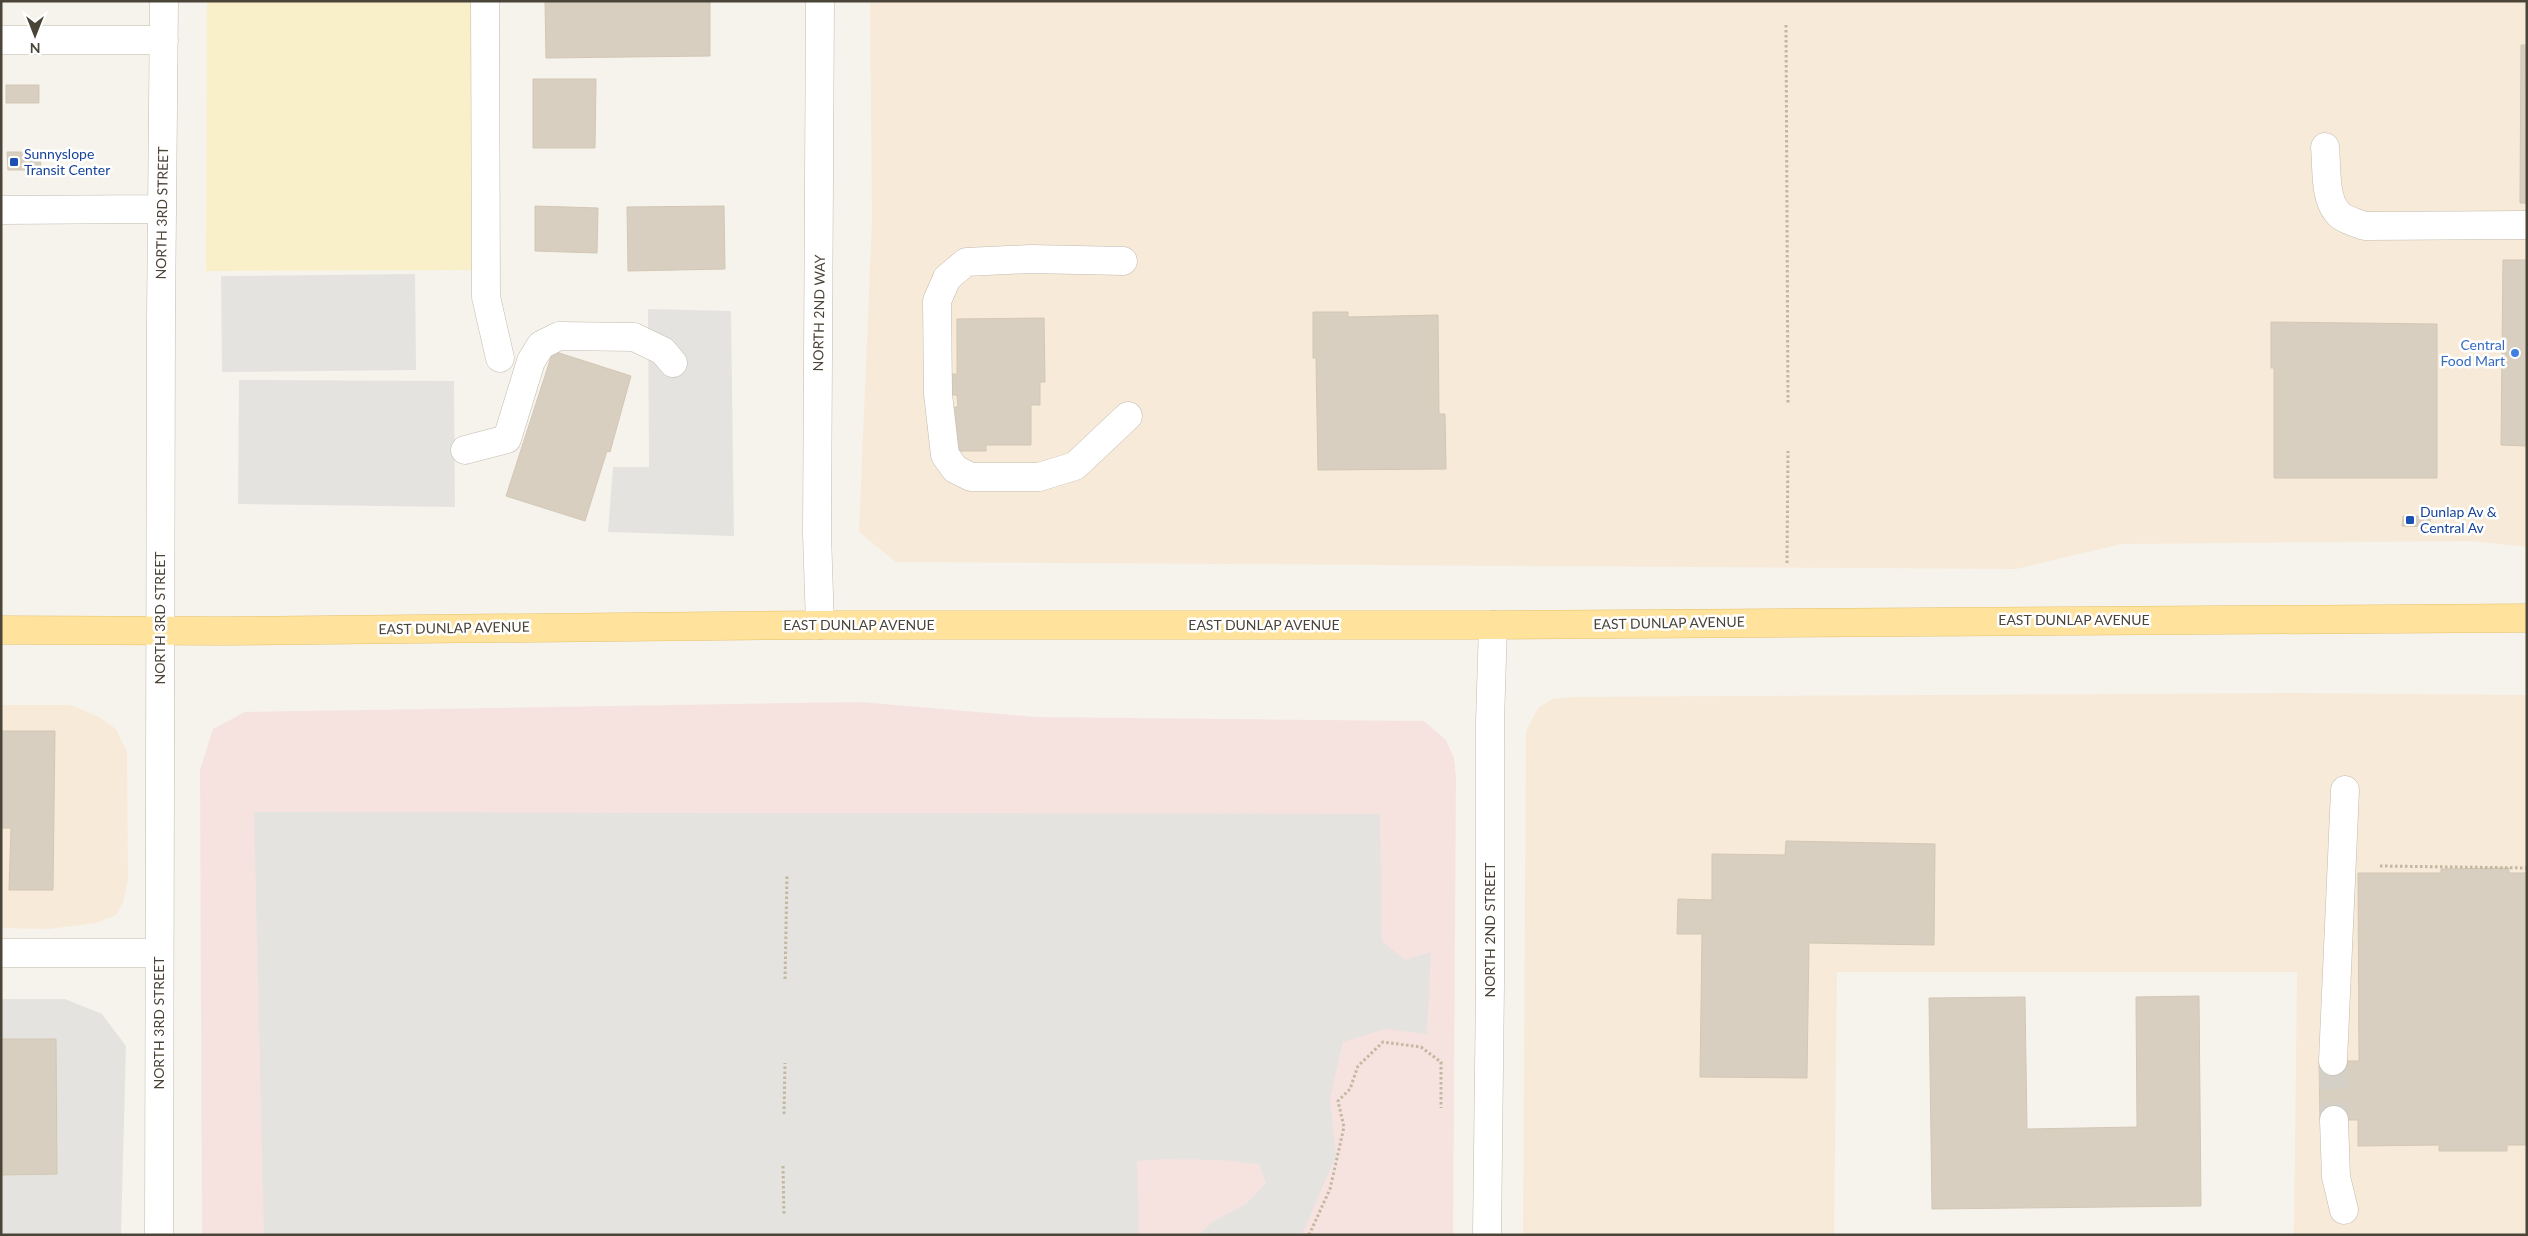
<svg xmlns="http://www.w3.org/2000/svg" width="2528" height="1236" font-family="Lato,sans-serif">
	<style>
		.commercial { fill: #f7ead8 }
		.medical { fill: #f6e3e0 }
		.sand { fill: #f9efc9 }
		.parking { fill: #e5e3e0 }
		.building { fill: #d8cfc1; stroke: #d3c7b4 }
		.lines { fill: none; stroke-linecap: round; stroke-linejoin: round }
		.minor-tunnel { stroke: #d4d0c8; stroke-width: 28; stroke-dasharray: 28 14; stroke-linecap: butt }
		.minor-casing { stroke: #c2bbae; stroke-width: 29 }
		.major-casing { stroke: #e6c16a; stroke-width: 29 }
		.path { stroke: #c4b79f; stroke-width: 3; stroke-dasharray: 2.5 2.5; stroke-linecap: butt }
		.minor { stroke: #fff; stroke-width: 28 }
		.major { stroke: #ffe39c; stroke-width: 28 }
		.transit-dot { fill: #1a4fb4; stroke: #fff; stroke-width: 2 }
		.shop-dot { fill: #3f7fe0; stroke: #fff; stroke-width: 2 }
		.labels { text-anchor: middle; stroke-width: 5; stroke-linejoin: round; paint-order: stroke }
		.transit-label { font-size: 14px; fill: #164399; stroke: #fff; text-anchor: start }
		.street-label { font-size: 14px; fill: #4b4439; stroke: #fff }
		.shop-label { font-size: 14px; fill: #366cbe; stroke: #fff; text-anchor: end }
	</style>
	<rect width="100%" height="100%" fill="#f6f3ec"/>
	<!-- commercial -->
	<path class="commercial" d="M870 1H2527V547L2472 541 2121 544 2016 569 896 562 859 532 872 221Z
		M2298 693 2527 695V1235H2294L2297 972H1837L1834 1235H1523L1526 731 1538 708 1553 699 1571 697Z
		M1 705H71L99 717 116 729 127 752 128 879 123 902 116 915 96 923 49 929 1 928Z"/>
	<!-- medical -->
	<path class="medical" d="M860 702 1036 717 1424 721 1446 740 1454 758 1456 777 1453 1235H202L200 770 213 729 245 712Z"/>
	<!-- sand -->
	<path class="sand" d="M207 1H472L474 270 206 271Z"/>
	<!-- parking -->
	<path class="parking" d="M415 274 416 370 222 372 221 276Z
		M648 309 731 311 734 536 608 532 613 467H649Z
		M239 380 454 381 455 507 238 504Z
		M254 812 1380 814 1382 941 1405 960 1431 952 1427 1034 1385 1029 1343 1042 1330 1098 1336 1156 1302 1235H1198L1214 1221 1246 1204 1266 1183 1259 1164 1222 1160 1166 1159 1137 1161 1139 1235H264Z
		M1 999H65L102 1014 126 1046 121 1235H1Z"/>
	<!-- building -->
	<path class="building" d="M545 1H710V56L546 58Z
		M2521 45H2527V203H2520Z
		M533 79H596L595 148H533Z
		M6 85H39V103H6Z
		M7 152H40L41 170H8Z
		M535 206 598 208 597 253 535 251Z
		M724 206 725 269 628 271 627 207Z
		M2503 260H2527V446L2501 445Z
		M1313 312H1348V317L1438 315 1439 414H1445L1446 469 1318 470 1316 358H1313Z
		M1044 318 1045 382H1040V405H1031V445H986V451H956L953 407H958L957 395H949V374H957V319Z
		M2271 322 2437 324V478H2274V368H2271Z
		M553 351 631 376 610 452 607 451 585 521 506 496Z
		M2403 516H2430V527L2402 526Z
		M1 731H55L53 890H9L11 828H1Z
		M1786 841 1935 844 1934 945 1809 943 1807 1078 1700 1077 1702 934H1677L1678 899 1712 900V854L1785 855Z
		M2509 868V873H2527V1145H2507V1151H2439V1145L2358 1146V1120H2320L2319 1061H2359L2358 873H2441V869Z
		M2199 996 2201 1206 1932 1209 1929 998 2025 997 2027 1129 2137 1127 2136 997Z
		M1 1039H56L57 1174 1 1175Z"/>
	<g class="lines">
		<!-- minor-tunnel -->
		<path class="minor-tunnel" d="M2333 1061 2334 1120"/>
		<!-- minor casing -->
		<g class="minor-casing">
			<path id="minor" d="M485 1 486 297 500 358
				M820 1 817 534 820 625
				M1 40H164
				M2325 147C2327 165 2324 197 2337 212 2342 219 2356 223 2365 226L2527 225
				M1 210 162 209
				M1123 261 1031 259 966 262 947 278 937 301 938 394 945 455 955 469 971 477H1039L1075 466 1128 416
				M465 450 507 439 531 361 541 345 559 336 634 337 663 351 673 363
				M1 953H159
				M2333 1061 2345 790
				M2334 1120 2336 1177 2344 1210
				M159 1235 161 318 164 1
				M1487 1235 1490 985V722L1493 625"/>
		</g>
		<!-- major casing -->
		<g class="major-casing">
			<path id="major" d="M1 630 223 631 820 625H1493L2527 618"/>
		</g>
		<!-- path -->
		<path class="path" d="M1786 25 1788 404
			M1787 563 1788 451
			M2380 866 2527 868
			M785 979 787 875
			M784 1114 785 1063
			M783 1166 784 1216
			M1309 1235 1330 1189 1344 1127 1338 1101 1350 1089 1358 1066 1383 1042 1421 1047 1441 1062V1108"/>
		<!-- minor -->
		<use href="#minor" class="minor"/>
		<!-- major -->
		<use href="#major" class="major"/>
	</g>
	<!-- markers -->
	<g class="transit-dot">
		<rect x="9" y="157" width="10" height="10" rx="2.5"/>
		<rect x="2405" y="515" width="10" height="10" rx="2.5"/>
	</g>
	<circle class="shop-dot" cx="2515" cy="353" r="5"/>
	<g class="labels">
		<!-- transit labels -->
		<g class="transit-label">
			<text x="24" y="159">Sunnyslope<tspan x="24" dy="16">Transit Center</tspan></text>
			<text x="2420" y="517">Dunlap Av &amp;<tspan x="2420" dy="16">Central Av</tspan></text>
		</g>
		<!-- street labels -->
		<g class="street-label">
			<text transform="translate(162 213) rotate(-89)" y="5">NORTH 3RD STREET</text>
			<text transform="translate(819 313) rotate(-89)" y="5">NORTH 2ND WAY</text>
			<text transform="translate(160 618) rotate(-90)" y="5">NORTH 3RD STREET</text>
			<text x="2074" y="625">EAST DUNLAP AVENUE</text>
			<text transform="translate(1669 623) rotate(-1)" y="5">EAST DUNLAP AVENUE</text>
			<text x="859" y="630">EAST DUNLAP AVENUE</text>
			<text x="1264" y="630">EAST DUNLAP AVENUE</text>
			<text transform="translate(454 628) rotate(-1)" y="5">EAST DUNLAP AVENUE</text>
			<text transform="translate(1490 930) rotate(-90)" y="5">NORTH 2ND STREET</text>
			<text transform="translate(159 1023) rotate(-90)" y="5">NORTH 3RD STREET</text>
		</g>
		<!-- shop labels -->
		<g class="shop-label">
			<text x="2505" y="350">Central<tspan x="2505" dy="16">Food Mart</tspan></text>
		</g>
	</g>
	<!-- border -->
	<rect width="2528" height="1236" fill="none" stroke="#4b4439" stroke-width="5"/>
	<!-- north arrow -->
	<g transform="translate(35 35) rotate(180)" stroke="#ffffff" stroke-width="4" paint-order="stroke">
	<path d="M0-4L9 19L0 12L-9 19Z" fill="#4b4439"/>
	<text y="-8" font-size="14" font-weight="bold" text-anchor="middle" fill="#4b4439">N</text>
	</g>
</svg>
